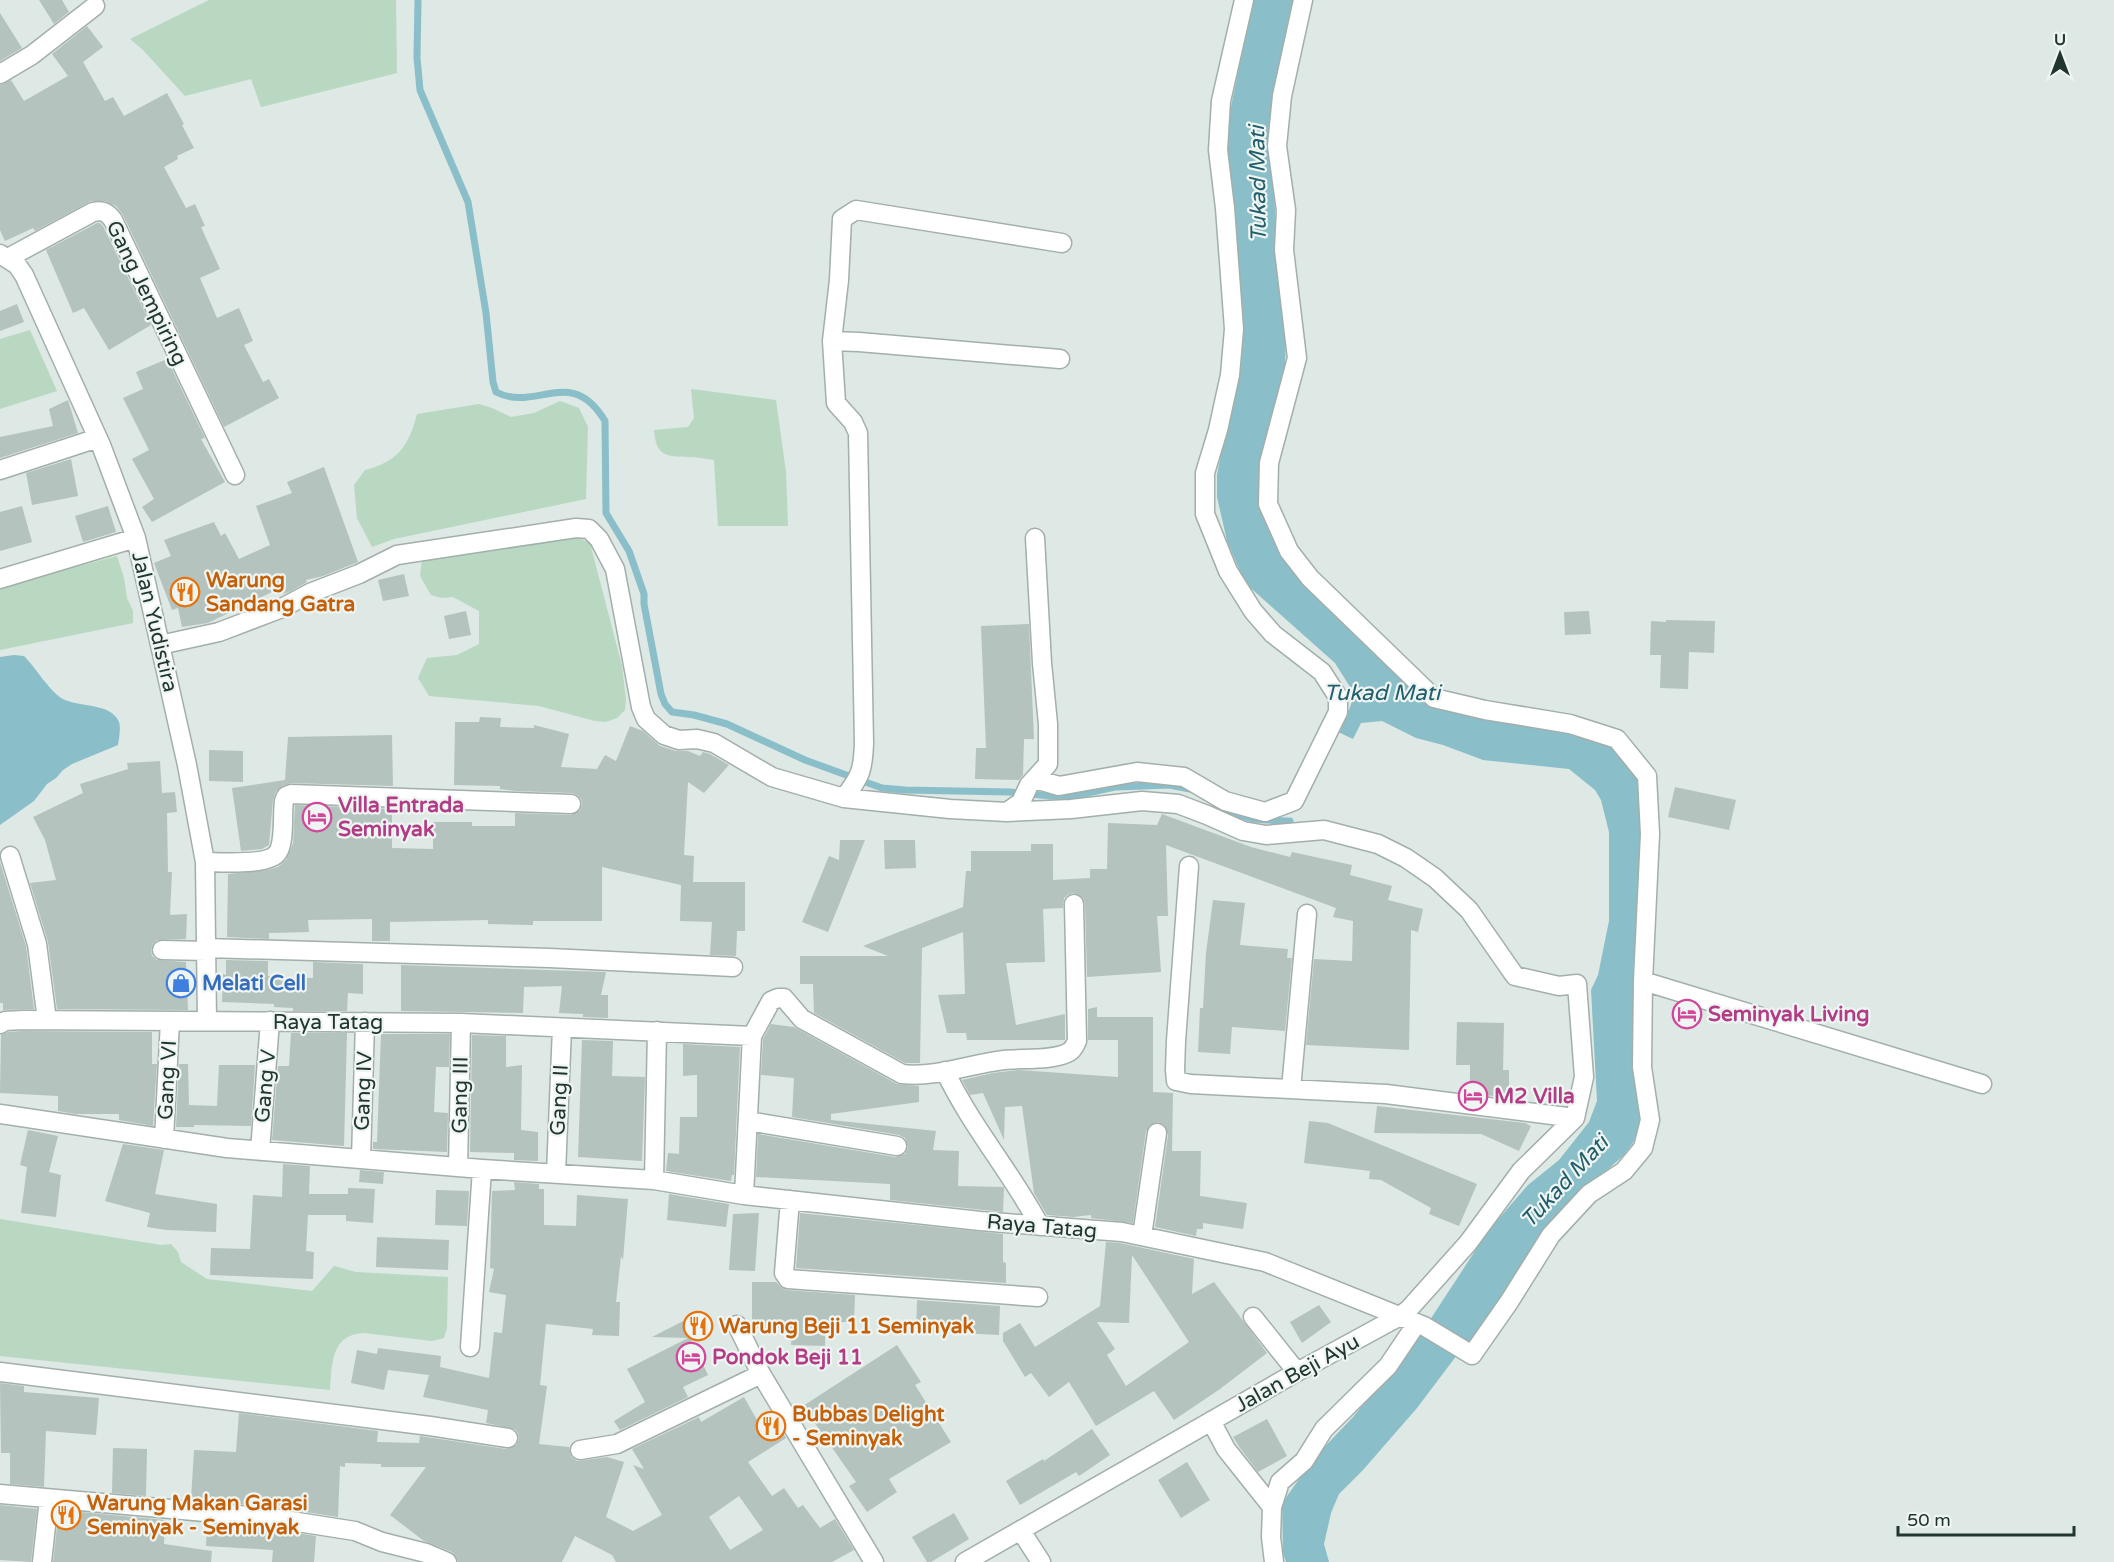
<svg xmlns="http://www.w3.org/2000/svg" width="2114" height="1562" font-family="'Varela Round',sans-serif">
	<style>
		.green { fill: #b8d8c2 }
		.water { fill: #8abec9 }
		.lines { fill: none; stroke-linecap: round; stroke-linejoin: round }
		.stream { stroke: #8abec9; stroke-width: 7 }
		.building { fill: #b4c3bd; fill-rule: evenodd }
		.minor-casing { stroke: #a2afab; stroke-width: 21 }
		.minor { stroke: #fff; stroke-width: 18 }
		.labels { text-anchor: middle; stroke-width: 4.5; stroke-linejoin: round; paint-order: stroke }
		.street-label { font-size: 21px; fill: #213631; stroke: #eef5f2 }
		.food-label { font-size: 21px; font-weight: bold; fill: #c56008; stroke: #eef5f2; text-anchor: start }
		.hotel-label { font-size: 21px; font-weight: bold; fill: #b23c85; stroke: #eef5f2; text-anchor: start }
		.shop-label { font-size: 21px; font-weight: bold; fill: #366cbe; stroke: #eef5f2; text-anchor: start }
		.water-label { font-size: 22px; font-style: italic; fill: #215e6c; stroke: #eef5f2 }
	</style>
	<rect width="100%" height="100%" fill="#dee8e4"/>
	<!-- green -->
	<path class="green" d="M209 0H396L397 73 261 107 251 79 185 96 143 50 130 39Z
		M30 330 57 391 0 409V339Z
		M691 389 776 400 786 472 788 526H718L714 460C706 459 698 457 689 457 666 456 656 457 654 430L688 427 694 418Z
		M560 401 579 408 588 427 586 499 394 539 372 547 357 518 354 485 365 470C398 462 409 445 417 414L479 404 492 408 511 417 534 413Z
		M574 536 590 543 622 666 626 700 625 710 617 718 606 722 595 721 539 706 429 696 418 678 427 658 457 655 479 644V611L453 597 442 598 431 595 420 576 422 559Z
		M117 556 124 578 127 598 133 611V623L0 650V587Z
		M0 1219 161 1245 171 1244 178 1252 181 1262 207 1279 312 1291 334 1266 356 1272 448 1277 447 1328 444 1338 432 1341 364 1333C331 1334 332 1364 330 1390L0 1356Z"/>
	<!-- water -->
	<path class="water" d="M1253 0H1297L1272 147 1276 230 1286 343 1284 385 1265 514 1422 691 1617 742 1639 768 1645 818 1633 972 1641 1088 1640 1127 1633 1143 1623 1156 1555 1216 1470 1343 1460 1351 1417 1408 1363 1470 1339 1494 1331 1513 1324 1544 1329 1562H1286L1283 1553 1282 1503 1315 1457 1353 1417 1425 1330 1430 1320 1488 1231 1528 1185 1559 1160 1589 1122 1597 1101 1591 990 1598 975 1609 921V832L1601 800 1595 790 1569 769 1483 760 1443 745 1416 738 1382 721 1361 723 1353 739 1336 731 1343 711 1349 710 1352 701V690L1335 663 1245 583 1227 541 1217 497V475L1230 408 1243 324 1226 163 1228 121Z
		M14 655 24 656C35 667 49 690 61 698 78 708 111 702 119 722 121 728 119 738 118 745L72 764 63 770 56 778 47 784 34 801 0 825V657Z"/>
	<g class="lines">
		<!-- stream -->
		<path class="stream" d="M418 0 417 58 420 90 468 202 486 313 493 382 496 392C536 413 571 364 605 421L606 513 629 551 644 594V604L661 694 665 704 672 712 694 715 727 724 805 760 882 788 905 790 1009 792 1052 796H1073L1115 787 1169 785 1190 789
			M1224 807C1242 821 1268 820 1290 821"/>
	</g>
	<!-- building -->
	<path class="building" d="M39 0H62L69 12 54 24Z
		M0 13 22 48 0 61Z
		M87 26 103 47 83 62 105 101 113 97 124 116 167 93 184 124 182 125 194 148 177 156 178 159 164 167 186 208 195 204 205 226 201 227 220 269 200 278 217 318 239 308 253 341 244 345 263 382 269 379 279 398 224 427 123 215 116 206 105 201H91L35 231 33 228 5 241 0 230V85L11 80 24 101 68 76 52 54Z
		M97 223H100L103 226 151 325 109 350 84 308 73 313 46 250Z
		M17 304 24 322 0 331V311Z
		M167 359 205 438 201 439 225 482 152 522 142 507 154 499 132 459 149 450 123 398 143 389 136 372Z
		M68 400 78 433 0 458V437L53 426 49 409Z
		M71 459 78 496 32 505 26 473Z
		M324 467 358 562 323 576 306 580 307 582 289 592 278 595 276 590 208 623 182 627 178 608 172 610 154 563 171 556 164 540 214 522 221 536 225 533 239 559 270 545 256 506 292 493 287 482Z
		M22 506 32 542 0 551V512Z
		M108 506 116 532 83 542 75 516Z
		M404 574 409 596 383 601 378 580Z
		M466 611 471 635 449 639 444 616Z
		M1589 611 1591 634 1565 635 1564 612Z
		M1666 620 1715 621 1714 653 1689 652 1688 689 1660 688 1661 655H1650L1651 621 1666 622Z
		M1029 624 1034 739H1024L1023 775 1019 780 975 779 976 748H986L981 626Z
		M480 717 501 718 500 727 534 728V725L569 734 561 767 597 769 605 755 616 761 630 726 643 731 660 746 676 751H688L700 756 703 752 710 754 729 765 704 793 688 782 684 855 694 856 693 882H745V931H737L736 956 710 955 712 922 680 921 681 885 602 867V921H533V925L488 924V920L390 922V941H372V919L308 920 309 932 269 933V939L227 937 228 874 268 870 278 867 286 860 293 843 295 805 392 809V848L433 849V822H472V826H515V813L571 815 580 810 582 805 581 799 577 795 572 793 516 791 500 789V786L454 785 455 722H479Z
		M392 735 393 786 291 783 282 786 276 791 273 800 269 845 262 849 241 851 232 788 285 780 288 737Z
		M209 750 243 751V782L209 781Z
		M160 761 162 793 175 792 177 812 167 813 168 872H172L170 915 187 914 186 939 157 940 153 944 151 950 152 956 157 960 186 962 188 1010 57 1009 48 942 30 883 56 880 45 840 33 817 83 793 80 784 128 769 127 763Z
		M1675 787 1736 800 1729 830 1668 817Z
		M1162 814 1251 847 1290 857 1292 852 1352 865 1350 875 1392 886 1388 900 1423 909 1418 932 1411 930 1409 1050 1306 1045 1314 959 1352 961 1353 921 1333 917 1336 908 1166 845 1168 916H1157L1161 972 1087 977 1085 904 1083 898 1074 893 1069 894 1064 898 1063 908 1043 909 1045 962 1006 963 1016 1025 1065 1014V1040H967L966 1033H947L938 995 965 994 963 932 922 948 920 1063H905L814 1013 813 984H800V956H888L863 946 963 907 966 871H971V851H1031V844H1053V880L1090 878V869H1107L1108 823 1157 825Z
		M840 840H865L828 932 802 922 829 856 839 860Z
		M884 840H915L916 868 885 869Z
		M0 862 26 946 34 1009 3 1010V1003H0Z
		M1213 900 1245 903 1240 945 1288 949 1287 958H1292L1285 1031 1232 1027 1230 1054 1198 1052 1200 1008H1203L1206 953Z
		M226 960 268 961V976L313 978V962L363 964V994L348 993 347 1011H293V1008L274 1007V1004L222 1002 223 974 226 975Z
		M401 965 606 972 601 995H608V1018L583 1017V1014L559 1013 562 986 524 987 523 1013 401 1011Z
		M1097 1007V1017H1153V1092L1173 1093 1172 1151H1201L1200 1196 1247 1203 1243 1229 1203 1223V1229H1197L1196 1236 1155 1227 1168 1135 1164 1125 1158 1122 1149 1126 1146 1131 1133 1223 1091 1218V1215L1073 1217 1047 1215 1034 1193 1022 1106 1005 1107 1004 1140 983 1093 970 1095 962 1080 993 1073 1019 1070 1118 1077V1040H1088V1009Z
		M1457 1022 1504 1023 1503 1070H1509V1098L1470 1093V1065H1456Z
		M771 1024 794 1027 897 1084 919 1086V1102L831 1114V1120L936 1131 933 1150 959 1151 958 1186 1004 1187 1003 1212 890 1200V1184L756 1177 758 1134 895 1157 905 1154 908 1147 905 1138 899 1135 792 1117 794 1078 761 1075 763 1039Z
		M23 1031 152 1032V1064H157L153 1126 119 1120V1114H75L58 1111V1096L0 1093 1 1035 8 1032Z
		M291 1033H347L344 1146 272 1140 278 1066H289Z
		M381 1034H450L449 1067H436L434 1112 448 1113 447 1152 373 1149V1142H377Z
		M472 1035 506 1036V1067L522 1065 521 1130 538 1132V1161L514 1160V1153L470 1152Z
		M582 1040 613 1041 612 1076 645 1077 642 1161 578 1157Z
		M683 1044 740 1047 734 1175H732L731 1181 666 1171 668 1153 679 1154 680 1117H697V1075L683 1076Z
		M179 1064H188L189 1105 217 1106 219 1065H255L251 1126 194 1125V1127H176Z
		M1377 1106 1525 1123 1531 1126 1519 1151 1481 1134 1374 1133Z
		M1309 1121 1328 1123 1477 1184 1459 1226 1429 1214 1431 1208 1381 1180 1369 1179 1370 1171 1304 1163Z
		M28 1130 58 1136 49 1172 61 1175 56 1217 21 1213 27 1167 20 1165Z
		M123 1144 164 1150 155 1194 217 1204 216 1232 167 1230 147 1227 150 1213 105 1201Z
		M283 1164 310 1166 309 1194H348V1188L375 1189 373 1223 346 1221V1215H308L306 1251 314 1252 313 1279 210 1275 211 1248 250 1249 253 1195 282 1197Z
		M360 1170 384 1172 383 1184 359 1182Z
		M514 1182 539 1184V1189H544V1225L576 1226 577 1195 628 1199 623 1260 621 1256 616 1302H620L619 1336 592 1335 593 1329 546 1324 540 1385 547 1386 539 1444 569 1447 571 1457 577 1461 607 1457 624 1462 606 1517 633 1531 662 1515 633 1465 644 1469 632 1449 699 1417 701 1422 744 1397 757 1420 770 1412 786 1438 748 1462 772 1496 784 1488 798 1508 803 1505 820 1528 835 1519 854 1550 832 1562H616L612 1555 575 1536 562 1562H458L456 1556 452 1552 424 1541 390 1515 426 1467H381V1464L345 1463V1467L340 1466 338 1517 273 1507 191 1500 194 1450 236 1452 239 1413 378 1431 377 1442 419 1443 420 1436 506 1449 516 1445 519 1439 518 1433 515 1429 486 1423 488 1410 423 1397 429 1375 388 1370 384 1390 351 1383 357 1350 377 1354 378 1348 441 1356 440 1367 489 1378 494 1332 502 1333 506 1295 489 1292 494 1269 490 1268 492 1191 515 1190ZM739 1496 763 1530 730 1550 709 1517Z
		M436 1190 469 1191 467 1226 435 1225Z
		M669 1194 729 1204 726 1227 667 1220Z
		M759 1213 755 1271 729 1270 733 1214Z
		M800 1213 1003 1234V1262L1006 1263V1283L796 1268Z
		M377 1237 449 1240 448 1270 376 1267Z
		M1106 1242 1120 1243 1194 1259 1192 1294 1214 1282 1267 1353 1220 1389 1174 1420 1154 1391 1096 1426 1069 1382 1049 1397 1031 1373 1025 1377 1003 1341V1333L1020 1323 1035 1347 1100 1306ZM1132 1255 1189 1342 1126 1386 1107 1355 1115 1349 1097 1322 1129 1323Z
		M752 1282H776L782 1288 787 1290 855 1295 854 1322H825V1346L791 1345 792 1328H752Z
		M917 1300 1000 1306 999 1335 942 1332 916 1335Z
		M1319 1305 1331 1322 1302 1343 1290 1322Z
		M701 1312 712 1331 698 1338H690L708 1375 683 1387 688 1397 620 1430 614 1421 645 1402 627 1369 688 1338 652 1337Z
		M897 1345 921 1382 915 1385 951 1442 889 1479 897 1492 867 1512 849 1486 856 1482 803 1406Z
		M0 1383 24 1386V1392L99 1398 96 1435 46 1431 44 1487 10 1484V1453H1Z
		M1267 1419 1287 1456 1258 1472 1240 1448 1233 1437Z
		M1092 1429 1110 1455 1079 1476 1076 1472 1020 1505 1006 1481 1043 1459 1044 1461Z
		M113 1448 147 1449 146 1496 112 1493Z
		M1187 1462 1210 1500 1181 1518 1158 1480Z
		M0 1505 37 1509 31 1562 0 1560Z
		M59 1510 165 1520 164 1544 212 1551 211 1562H53Z
		M954 1513 969 1539 931 1562H927L912 1537Z
		M207 1524 271 1529 316 1536 314 1562H272L273 1550 206 1546Z"/>
	<g class="lines">
		<!-- minor casing -->
		<g class="minor-casing">
			<path id="minor" d="M0 74 32 55 95 6
				M0 254 17 265 24 275 101 445 136 538 187 765 205 862 207 1021
				M8 258 93 212C103 210 107 212 113 220L235 475
				M832 341 859 342 1060 359
				M0 470 98 438
				M0 579 136 538
				M160 645 219 632 282 608 310 593 359 574 397 555 576 528 589 529 599 539 615 569 641 707 646 719 664 735 679 740 697 739 714 743 772 777 844 798 950 809 1007 812 1071 809 1142 801 1178 804 1207 815 1243 831 1266 835 1324 830 1378 844 1406 858 1435 878 1469 910 1515 976 1559 986 1577 984 1584 1077 1575 1118
				M1035 779 1059 786 1137 772 1184 777 1225 801 1265 812 1294 801 1338 712V697L1322 672 1273 634 1253 611 1228 571 1205 514V473L1218 430 1230 375 1234 329 1225 208 1218 150 1221 101 1244 0
				M844 798C861 776 863 770 864 743L858 433 853 422 836 403 832 341 839 280 842 219 856 210 1062 243
				M1007 812 1021 802 1029 785 1048 764V724L1042 663 1035 538
				M10 856 37 944 47 1020
				M205 862C221 862 270 866 278 852 285 841 282 814 284 801L286 796 291 794 571 804
				M1189 866 1176 1041 1175 1070 1176 1081 1191 1084 1386 1094 1575 1118
				M207 948 550 958 733 967
				M162 950 207 951
				M1643 981 1982 1084
				M0 1024 5 1021 23 1020 461 1023 752 1036
				M945 1071C971 1126 1011 1172 1040 1226
				M1291 1089 1307 914
				M0 1114 227 1148 482 1169 654 1180 744 1195 980 1221 1122 1232 1265 1262 1424 1326 1472 1355 1509 1302 1551 1235 1589 1194 1624 1171 1643 1148 1650 1120 1642 1067 1643 981 1650 834 1647 776 1617 739 1570 724 1485 710 1434 698 1310 578 1289 551 1268 504 1269 463 1297 358 1284 250 1286 210 1277 146 1282 96 1303 0
				M748 1121 897 1146
				M164 1139 170 1021
				M260 1151 270 1021
				M361 1159 365 1022
				M458 1167 461 1023
				M556 1173 562 1028
				M654 1180 657 1031
				M744 1195 752 1036 771 1001 778 998H784L802 1019 902 1074C936 1078 970 1064 1004 1060 1022 1058 1054 1061 1069 1052 1074 1049 1075 1045 1077 1041L1074 904
				M790 1200 784 1273 788 1279 1038 1297
				M1142 1236 1157 1133
				M1253 1317 1297 1372
				M737 1325 761 1374 874 1562
				M470 1347 482 1169
				M0 1372 430 1426 508 1438
				M1211 1421 1226 1449 1272 1507
				M580 1450 617 1444 761 1374
				M0 1494 272 1518 355 1531 382 1542 426 1553 447 1562
				M1021 1531 1041 1562
				M42 1562 49 1499
				M965 1562 1297 1372 1400 1316 1409 1309 1468 1243 1521 1171 1575 1118
				M1274 1562 1271 1537 1272 1507 1280 1482 1304 1461 1324 1429 1388 1366 1417 1323"/>
		</g>
		<!-- minor -->
		<use href="#minor" class="minor"/>
	</g>
	<!-- icons -->
	<defs>
		<g id="restaurant-ring" transform="scale(1.5)"><circle r="9.5" fill="#eef5f2" stroke="#e8710a" stroke-width="1.5"/><path d="M-5-6h1v4h1v-4h1v4h1v-4h1v5L-1.5 .5V6h-2V.5L-5-1ZM5-6V6H3V1.5H1.5Q1.5-4 5-6Z" fill="#e8710a"/></g>
		<g id="hotel-ring" transform="scale(1.5)"><circle r="9.5" fill="#eef5f2" stroke="#d1479c" stroke-width="1.5"/><path d="M-6-4.5h1.5V1H6V5H4.5V3h-9V5H-6ZM-4 0a1.8 1.8 0 1 1 3.6 0ZM.5 0V-2.5h3Q6-2.5 6 0Z" fill="#d1479c"/></g>
		<g id="shop-ring" transform="scale(1.5)"><circle r="9.5" fill="#eef5f2" stroke="#3f7fe0" stroke-width="1.5"/><path d="M-5-2.5h2.3a2.7 3.5 0 0 1 5.4 0H5L5.5 6h-11ZM-1.5-2.5h3a1.5 2.3 0 0 0-3 0Z" fill="#3f7fe0"/></g>
	</defs>
	<g fill-rule="evenodd">
		<use href="#restaurant-ring" x="185" y="592"/>
		<use href="#hotel-ring" x="317" y="817"/>
		<use href="#shop-ring" x="181" y="983"/>
		<use href="#hotel-ring" x="1687" y="1014"/>
		<use href="#hotel-ring" x="1473" y="1096"/>
		<use href="#restaurant-ring" x="698" y="1326"/>
		<use href="#hotel-ring" x="691" y="1357"/>
		<use href="#restaurant-ring" x="771" y="1426"/>
		<use href="#restaurant-ring" x="66" y="1515"/>
	</g>
	<g class="labels">
		<!-- street labels -->
		<g class="street-label">
			<text transform="translate(147 293) rotate(64)" y="7">Gang Jempiring</text>
			<text transform="translate(155 622) rotate(77)" y="7">Jalan Yudistira</text>
			<text x="328" y="1029">Raya Tatag</text>
			<text transform="translate(167 1080) rotate(-87)" y="7">Gang VI</text>
			<text transform="translate(265 1086) rotate(-85)" y="7">Gang V</text>
			<text transform="translate(363 1091) rotate(-88)" y="7">Gang IV</text>
			<text transform="translate(460 1095) rotate(-89)" y="7">Gang III</text>
			<text transform="translate(559 1100) rotate(-87)" y="7">Gang II</text>
			<text transform="translate(1042 1226) rotate(5)" y="7">Raya Tatag</text>
			<text transform="translate(1297 1373) rotate(-29)" y="7">Jalan Beji Ayu</text>
		</g>
		<!-- food labels -->
		<g class="food-label">
			<text x="206" y="587">Warung<tspan x="206" dy="24">Sandang Gatra</tspan></text>
			<text x="719" y="1333">Warung Beji 11 Seminyak</text>
			<text x="792" y="1421">Bubbas Delight<tspan x="792" dy="24">- Seminyak</tspan></text>
			<text x="87" y="1510">Warung Makan Garasi<tspan x="87" dy="24">Seminyak - Seminyak</tspan></text>
		</g>
		<!-- hotel labels -->
		<g class="hotel-label">
			<text x="338" y="812">Villa Entrada<tspan x="338" dy="24">Seminyak</tspan></text>
			<text x="1708" y="1021">Seminyak Living</text>
			<text x="1494" y="1103">M2 Villa</text>
			<text x="712" y="1364">Pondok Beji 11</text>
		</g>
		<!-- shop labels -->
		<g class="shop-label">
			<text x="202" y="990">Melati Cell</text>
		</g>
		<!-- water labels -->
		<g class="water-label">
			<text transform="translate(1257 184) rotate(-91)" y="8">Tukad Mati</text>
			<text x="1382" y="700">Tukad Mati</text>
			<text transform="translate(1564 1181) rotate(-47)" y="8">Tukad Mati</text>
		</g>
	</g>
	<!-- north arrow -->
	<g transform="translate(2060 54)" stroke="#eef5f2" stroke-width="4.5" paint-order="stroke">
	<path d="M0-4.5L10 22L0 15L-10 22Z" fill="#213631"/>
	<text y="-9" font-size="16" font-weight="bold" text-anchor="middle" fill="#213631">U</text>
	</g>
	<!-- scale -->
	<path d="M1898 1526v9h176v-9" fill="none" stroke="#213631" stroke-width="3"/>
	<text x="1907" y="1526" font-size="18" fill="#213631" stroke="#eef5f2" stroke-width="4.5" paint-order="stroke">50 m</text>
</svg>
